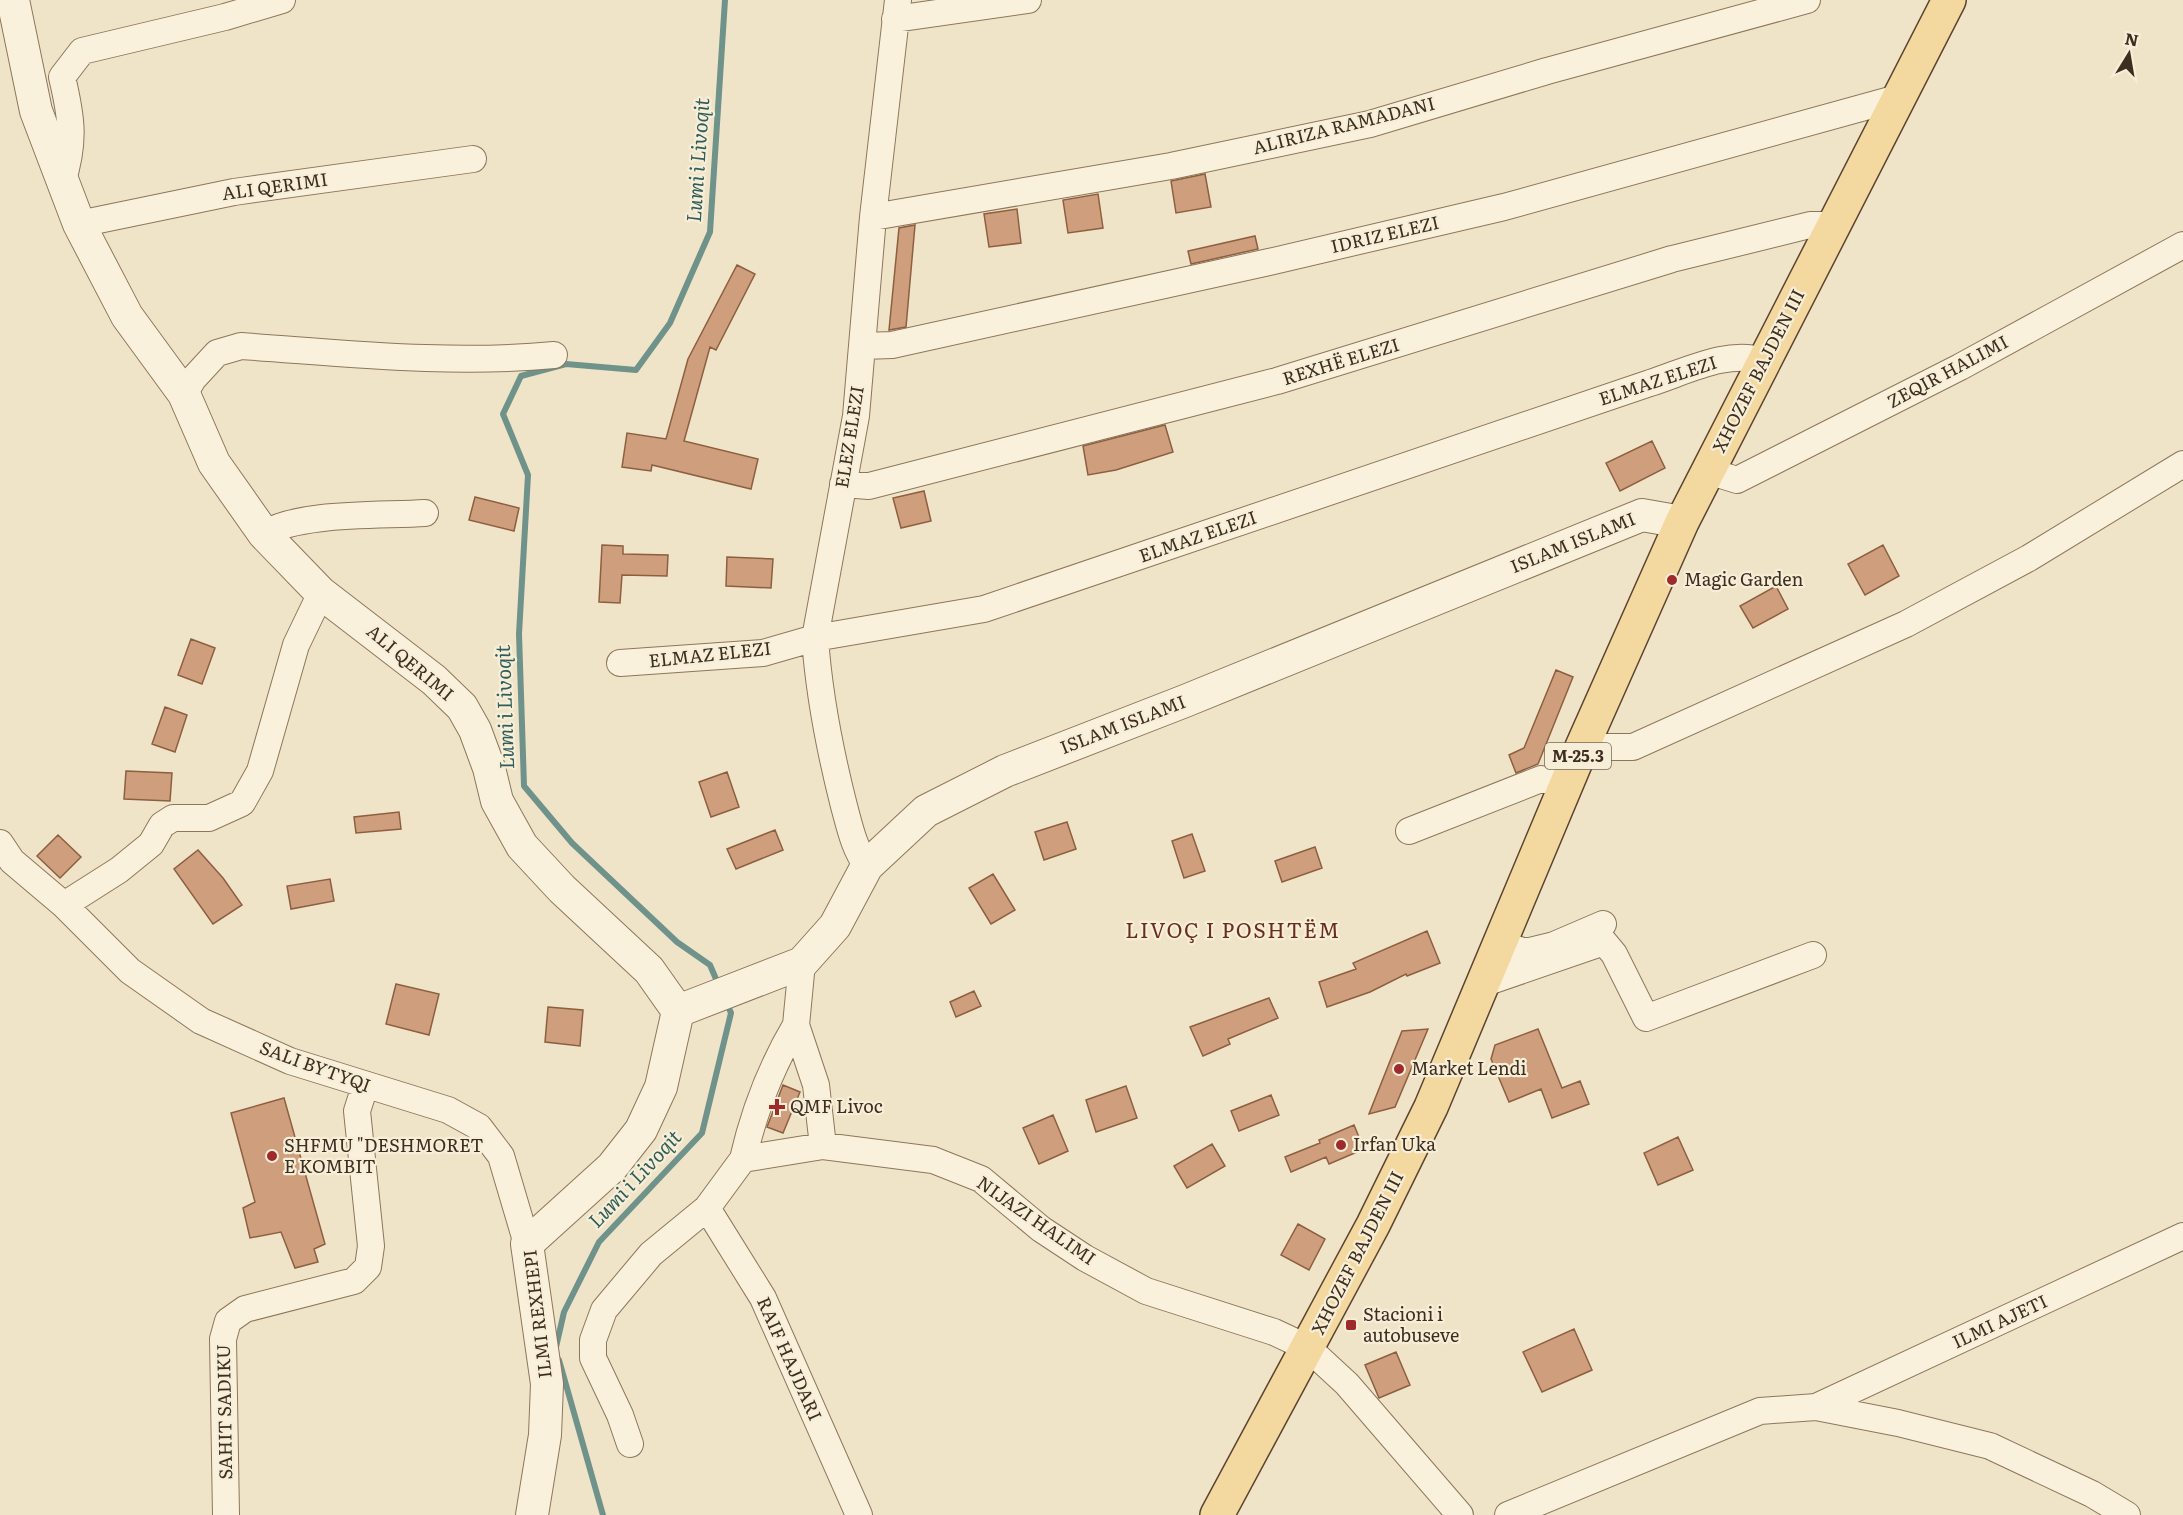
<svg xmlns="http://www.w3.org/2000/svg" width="2183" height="1515" viewBox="0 0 2183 1515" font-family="Literata,serif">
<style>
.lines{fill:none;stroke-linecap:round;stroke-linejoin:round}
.stream{stroke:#6f938a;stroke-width:6}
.building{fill:#cf9f7d;stroke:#8d5f41;stroke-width:1.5}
.minor-casing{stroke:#8d765c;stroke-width:28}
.tertiary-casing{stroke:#8d765c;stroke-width:34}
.primary-casing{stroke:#5b4430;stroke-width:36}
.minor{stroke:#faf1dc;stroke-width:26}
.tertiary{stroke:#faf1dc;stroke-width:32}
.primary{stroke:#f3d9a0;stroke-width:33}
.poi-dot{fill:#9e2a2b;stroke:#f7eed8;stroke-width:2}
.labels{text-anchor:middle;stroke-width:4.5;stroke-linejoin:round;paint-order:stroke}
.shield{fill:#f7eed8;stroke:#756857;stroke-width:1.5}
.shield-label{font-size:16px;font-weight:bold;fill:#3d2e20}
.street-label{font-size:18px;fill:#3d2e20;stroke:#f7eed8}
.poi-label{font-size:18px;fill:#3d2e20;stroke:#f7eed8;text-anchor:start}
.water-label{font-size:20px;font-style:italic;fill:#2f5d5a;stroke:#f7eed8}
.quarter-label{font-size:21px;letter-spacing:1.5px;fill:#6b2e1e;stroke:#f7eed8}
</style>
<rect width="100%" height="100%" fill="#f0e4c8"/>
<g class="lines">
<!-- stream -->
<path class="stream" d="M719,986L710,965L677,942L572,843L524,786L519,634L528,475L503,414L521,376L566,364L636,370L670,323L710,232L725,0
M556,1347L564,1312L599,1242L702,1133L731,1013L726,1001
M559,1360L603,1515"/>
</g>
<!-- building -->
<path class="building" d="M1205,174L1211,207L1176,213L1171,181Z
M1098,194L1103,228L1068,233L1063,200Z
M1017,209L1021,243L989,247L984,214Z
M915,225L906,327L889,330L899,228Z
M1255,236L1258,249L1191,264L1188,251Z
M737,265L755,274L716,350L710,347L684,441L758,459L751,489L652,465L651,471L622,467L627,433L666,439L688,359Z
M1165,425L1173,452L1116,470L1088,475L1083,446Z
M1652,441L1665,468L1620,491L1606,463Z
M924,491L931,521L901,528L893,498Z
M475,497L519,508L514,531L469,520Z
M602,545L623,546V554L668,555L667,576L622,575L620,603L599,602Z
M1883,545L1899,576L1865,595L1848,564Z
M727,557L773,559L771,588L726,586Z
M1776,586L1788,609L1753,628L1740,606Z
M191,639L215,648L202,684L178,675Z
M1556,670L1573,677L1538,764L1516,773L1509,755L1524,748Z
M165,707L187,715L175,752L152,744Z
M126,771L172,773L170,801L124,799Z
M727,772L739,807L711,817L699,782Z
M399,812L401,829L356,833L354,817Z
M1067,822L1076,849L1044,860L1035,832Z
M775,830L783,850L736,869L727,849Z
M1192,834L1205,871L1184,878L1172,841Z
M58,835L81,857L60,878L37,856Z
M1315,847L1322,868L1282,882L1275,861Z
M198,850L223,878L242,905L213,924L174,869Z
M993,874L1015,910L991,924L969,888Z
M330,879L334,901L291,909L287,886Z
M1427,931L1440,963L1407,976L1406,974L1370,992L1327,1007L1319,982L1356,969L1353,963Z
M396,984L439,994L429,1035L386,1024Z
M974,991L981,1006L956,1017L950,1002Z
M1269,998L1278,1018L1228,1039L1230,1044L1203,1056L1190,1027Z
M548,1007L583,1010L580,1046L545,1042Z
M1428,1029L1395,1107L1369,1114L1402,1031Z
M1538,1029L1562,1088L1580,1081L1589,1104L1552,1118L1541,1089L1509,1102L1491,1059L1495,1045Z
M783,1085L800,1092L783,1133L767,1127Z
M1126,1086L1137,1118L1096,1132L1086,1100Z
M1271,1095L1279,1115L1239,1131L1231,1111Z
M284,1098L325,1244L314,1249L318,1262L295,1268L281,1232L250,1238L243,1208L255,1202L231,1113Z
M1053,1115L1068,1151L1039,1164L1023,1128Z
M1354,1125L1364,1149L1329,1164L1326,1157L1291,1172L1285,1157L1320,1143L1319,1140Z
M1678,1137L1693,1170L1658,1185L1644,1153Z
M1212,1144L1225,1166L1187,1188L1174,1166Z
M1298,1224L1325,1239L1309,1270L1281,1255Z
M1574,1329L1592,1370L1542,1392L1523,1352Z
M1396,1352L1410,1385L1379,1398L1365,1365Z"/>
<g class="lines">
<!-- minor casing -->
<g class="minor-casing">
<path id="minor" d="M895,19L1028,0
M62,183C75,142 72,119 62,77L82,51L225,17L282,0
M873,217L1171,166L1370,124L1547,71L1807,0
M79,224L234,192L473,159
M863,346L892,345L1269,262L1504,207L1901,97
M184,394L193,379L217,353L241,346C344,353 450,365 554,355
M1708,471L1737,480L1960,367L2183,245
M843,484L869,486L1277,381L1672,259L1810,225H1835
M264,534C298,512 382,516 425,513
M620,663L763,653L815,638L984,609L1650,383C1685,372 1728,349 1763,361
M1582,747H1633L1906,624L2029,558L2183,464
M1409,831L1541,779L1567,783
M0,843L12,861L64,905L130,971L201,1021L290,1061L448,1110L479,1127L501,1156L527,1244
M867,866C854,848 850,828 844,806C830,751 819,695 815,638L856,416L873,217L898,0
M64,905L119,870L151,844L162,825L173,818H209L242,803L260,771L296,645L321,593
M1500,944L1526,952L1554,945L1603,924
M802,963L796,1025L816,1085L823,1146
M1485,983L1604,942L1614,954L1646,1018L1813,955
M743,1159C754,1111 771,1067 796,1025
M707,1208L763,1298L859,1515
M1816,1407L2183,1236
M630,1444L620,1415L593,1358V1340L604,1310L651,1254L707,1208L743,1159L823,1146L933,1160L981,1179L1041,1229L1085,1258L1146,1291L1274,1332L1308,1348L1347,1384L1460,1515
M226,1515L223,1339L228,1321L245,1309L354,1281L368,1267L371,1246L357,1111L365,1086
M1508,1515L1760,1411L1816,1407L1898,1423L1990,1446L2092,1494L2127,1515"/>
</g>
<!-- tertiary casing -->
<g class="tertiary-casing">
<path id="tertiary" d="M13,0L36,111L79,224L127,316L184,394L214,463L264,534L321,593L434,680L462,707L475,730L489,768L497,801L522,846L562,889L649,970L678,1011
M678,1011L802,963L835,926L867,866L926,811L1005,771L1185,701L1642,515L1682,522
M532,1515L545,1435L547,1384L527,1244L612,1167L641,1130L661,1087L678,1011"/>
</g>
<!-- primary casing -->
<g class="primary-casing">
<path id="primary" d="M1217,1515L1373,1225L1431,1107L1582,747L1682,522L1949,0"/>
</g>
<!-- minor -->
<use href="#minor" class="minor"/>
<!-- tertiary -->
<use href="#tertiary" class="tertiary"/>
<!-- primary -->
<use href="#primary" class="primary"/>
</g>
<!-- markers -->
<g class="poi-dot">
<circle cx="1672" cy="580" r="6"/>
<circle cx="1399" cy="1069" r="6"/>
<path d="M774 1098h6v6h6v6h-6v6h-6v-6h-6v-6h6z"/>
<circle cx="1341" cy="1145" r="6"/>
<circle cx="272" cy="1156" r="6"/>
<rect x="1345" y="1319" width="12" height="12" rx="3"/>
</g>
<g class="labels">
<!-- shield labels -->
<rect class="shield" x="1545" y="743" width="66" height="26" rx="4.5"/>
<g class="shield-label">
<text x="1578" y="762">M-25.3</text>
</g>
<!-- street labels -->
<g class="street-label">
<text transform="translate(1344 126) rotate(-14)" y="6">ALIRIZA RAMADANI</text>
<text transform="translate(275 187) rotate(-8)" y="6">ALI QERIMI</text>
<text transform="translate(1385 235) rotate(-13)" y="6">IDRIZ ELEZI</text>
<text transform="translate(1341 362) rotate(-17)" y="6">REXHË ELEZI</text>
<text transform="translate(1759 371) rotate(-63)" y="6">XHOZEF BAJDEN III</text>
<text transform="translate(1948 372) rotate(-28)" y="6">ZEQIR HALIMI</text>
<text transform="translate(1658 381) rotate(-18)" y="6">ELMAZ ELEZI</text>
<text transform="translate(850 437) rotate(-81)" y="6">ELEZ ELEZI</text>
<text transform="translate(1198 537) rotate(-19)" y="6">ELMAZ ELEZI</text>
<text transform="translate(1573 543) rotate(-22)" y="6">ISLAM ISLAMI</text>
<text transform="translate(710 655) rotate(-6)" y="6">ELMAZ ELEZI</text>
<text transform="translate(410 663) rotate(40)" y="6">ALI QERIMI</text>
<text transform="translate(1123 725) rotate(-21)" y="6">ISLAM ISLAMI</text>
<text transform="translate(315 1067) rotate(20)" y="6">SALI BYTYQI</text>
<text transform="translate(1036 1221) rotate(35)" y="6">NIJAZI HALIMI</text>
<text transform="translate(1358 1253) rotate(-63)" y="6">XHOZEF BAJDEN III</text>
<text transform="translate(538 1314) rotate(-97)" y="6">ILMI REXHEPI</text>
<text transform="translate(2000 1322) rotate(-25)" y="6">ILMI AJETI</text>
<text transform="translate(789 1359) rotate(66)" y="6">RAIF HAJDARI</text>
<text transform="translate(225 1412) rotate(-91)" y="6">SAHIT SADIKU</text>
</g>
<!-- poi labels -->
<g class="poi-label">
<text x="1684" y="586">Magic Garden</text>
<text x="1411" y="1075">Market Lendi</text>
<text x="790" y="1113">QMF Livoc</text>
<text x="1353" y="1151">Irfan Uka</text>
<text x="284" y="1152">SHFMU "DESHMORET<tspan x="284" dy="21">E KOMBIT</tspan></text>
<text x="1363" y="1321">Stacioni i<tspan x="1363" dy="21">autobuseve</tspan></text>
</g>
<!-- water labels -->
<g class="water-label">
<text transform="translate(698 160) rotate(-86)" y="7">Lumi i Livoqit</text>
<text transform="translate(505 707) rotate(-92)" y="7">Lumi i Livoqit</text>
<text transform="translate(635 1179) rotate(-47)" y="7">Lumi i Livoqit</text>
</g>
<!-- quarter labels -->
<g class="quarter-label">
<text x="1233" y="938">LIVOÇ I POSHTËM</text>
</g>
</g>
<!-- north arrow -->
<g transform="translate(2129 54) rotate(11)" stroke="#f7eed8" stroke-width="4.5" paint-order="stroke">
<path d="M0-4.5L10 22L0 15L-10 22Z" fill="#3d2e20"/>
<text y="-9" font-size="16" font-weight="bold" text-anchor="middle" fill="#3d2e20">N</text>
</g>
</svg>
